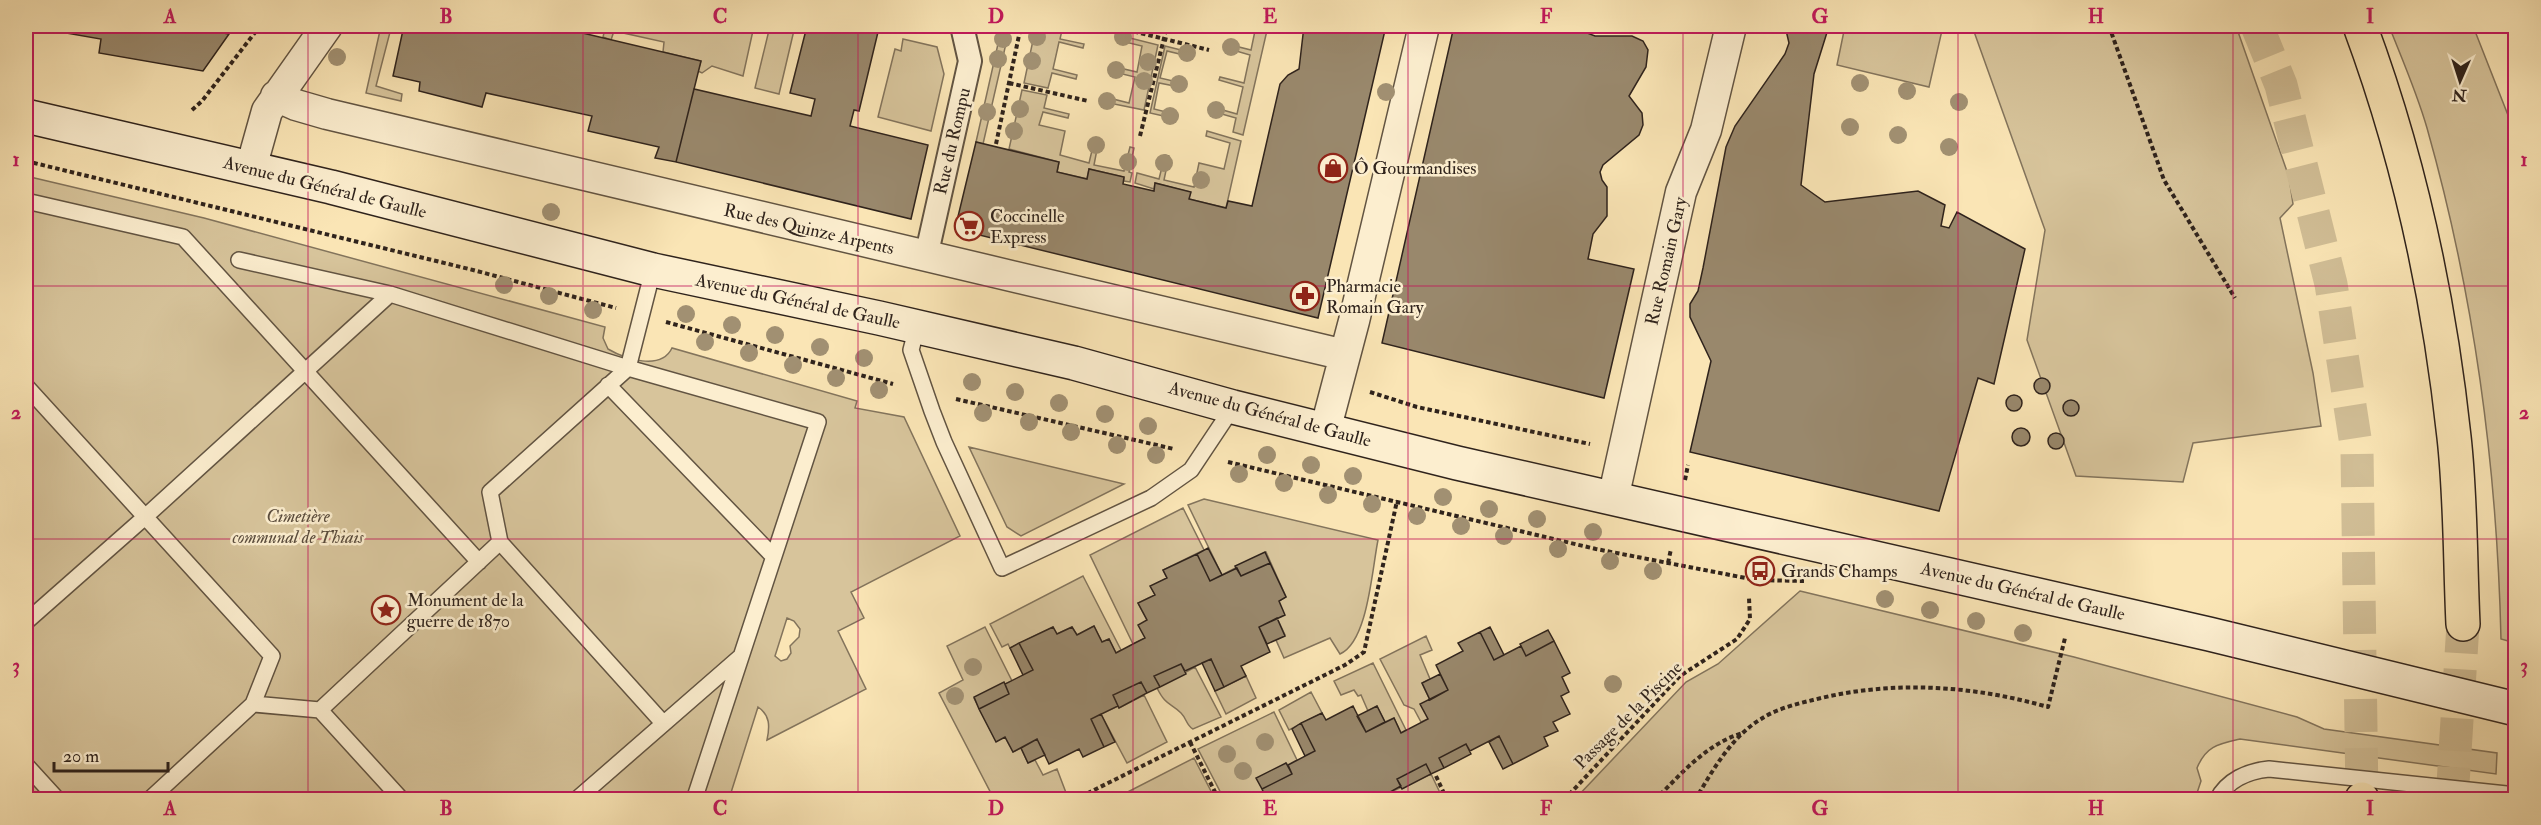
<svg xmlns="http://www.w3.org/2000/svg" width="2541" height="825" viewBox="0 0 2541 825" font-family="'IM FELL Double Pica',serif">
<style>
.green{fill:#d7c49b;stroke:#83745c;stroke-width:1.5;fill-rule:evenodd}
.building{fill:#99886c;stroke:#2f231c;stroke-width:1.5}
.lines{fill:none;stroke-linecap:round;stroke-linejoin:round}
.motorway-tunnel{stroke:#d1be96;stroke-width:33;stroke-dasharray:33 16;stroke-linecap:butt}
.service-casing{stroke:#625442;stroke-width:18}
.pedestrian-casing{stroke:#625442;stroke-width:26}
.minor-casing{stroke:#625442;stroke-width:33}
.secondary-casing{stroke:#2f231c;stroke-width:36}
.motorway-casing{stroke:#2f231c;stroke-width:36}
.path{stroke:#2f231c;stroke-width:4;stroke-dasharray:4.5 3;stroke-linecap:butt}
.service{stroke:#fceecf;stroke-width:15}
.pedestrian{stroke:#fceecf;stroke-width:22}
.minor{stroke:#fceecf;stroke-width:30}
.secondary{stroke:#fceecf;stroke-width:33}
.motorway{stroke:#fae5b5;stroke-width:33}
.tree{fill:#a19072}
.grid{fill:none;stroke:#c2185b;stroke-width:1.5;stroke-opacity:0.55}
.labels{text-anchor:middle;stroke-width:5;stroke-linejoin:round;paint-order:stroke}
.street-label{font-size:18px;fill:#2f231c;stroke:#fceecf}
.poi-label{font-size:18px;fill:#2f231c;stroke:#fceecf;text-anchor:start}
.park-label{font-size:18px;font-style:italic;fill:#594b3c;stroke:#fceecf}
.neatline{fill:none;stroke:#c2185b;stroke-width:2}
.grid-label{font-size:20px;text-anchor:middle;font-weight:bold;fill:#c2185b}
</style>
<rect width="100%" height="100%" fill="#fae5b5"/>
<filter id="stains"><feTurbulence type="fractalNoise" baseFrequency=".00333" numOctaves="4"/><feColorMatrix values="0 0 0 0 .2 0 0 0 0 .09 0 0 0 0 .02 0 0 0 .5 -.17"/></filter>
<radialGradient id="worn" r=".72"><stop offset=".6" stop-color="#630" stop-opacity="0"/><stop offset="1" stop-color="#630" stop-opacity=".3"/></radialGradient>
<!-- green -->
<path class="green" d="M381,26H398L395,33L390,32L376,86L402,94L401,101L366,93Z
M592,26H754L743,76L712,66L702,73L698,71L701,61L663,52L664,42L614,31L611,40L603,37L605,29Z
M770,26H795L779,94L755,88Z
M1002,26H1010L983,144L976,142Z
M1036,26H1063L1060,39L1084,44L1083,48L1059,42L1053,69L1077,75L1076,79L1052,73L1048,88L1024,83Z
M1256,26H1268L1243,135L1233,132L1236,118L1211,111L1212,107L1237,114L1243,87L1219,80L1220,77L1244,83L1250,55L1226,48L1227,44L1251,50Z
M1845,26H1943L1929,87L1837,65Z
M1972,26H2236L2289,177L2293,204L2280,218L2313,373L2321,426L2193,443L2183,482L2076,476L2027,340L2045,230Z
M2389,26H2473L2515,133V643L2501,639C2497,466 2474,294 2427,128C2417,93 2402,59 2389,26Z
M1118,35L1158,45L1144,110L1104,102L1105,97L1129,103L1135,77L1110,71L1111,66L1137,72L1142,46L1117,40Z
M903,39L937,47L944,74L931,131L878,117L895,49L901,51Z
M1165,46L1193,53L1192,57L1167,51L1160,78L1186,84L1184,88L1159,83L1154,109L1178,115L1177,119L1150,113Z
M1022,90L1047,95L1044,108L1069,114L1068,118L1043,112L1039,125L1065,131L1060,155L1089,163L1095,138L1099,139L1094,165L1124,171L1130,147L1134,148L1129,172L1132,173L1130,182L1124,181V177L1089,169L1087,179L1057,172L1059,162L1009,149Z
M1207,131L1241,141L1226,208L1189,199L1190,192L1155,183L1154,189L1135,183L1137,173L1159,179L1165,155L1169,156L1164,180L1194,187L1199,163L1224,169L1230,143L1206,136Z
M26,176L204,218L605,327L603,338L608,349C625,359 661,371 672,348L857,401L855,408L904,417L960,536L851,592L864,618L838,631L866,689L767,740C770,726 770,715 758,707L729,799L26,800ZM787,618L794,621L800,629L799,637L790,646L791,653L787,659L781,661L775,656Z
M969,447L1124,484L1021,536L1007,527Z
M1204,499L1378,540C1372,569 1368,642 1340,654L1330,638L1284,658L1276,640L1285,635L1277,618L1279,601L1286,597L1266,552L1222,575L1188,505Z
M1183,508L1204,550L1163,570L1167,578L1151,586L1155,595L1138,603L1147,620L1145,638L1133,644L1090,555Z
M1083,576L1121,650L1116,653L1109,639L1102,642L1094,626L1077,635L1072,627L1057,634L1053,627L1010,648L1008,644L1002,647L990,624Z
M1800,591L2074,657L2297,717L2324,729L2497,753L2496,774L2240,739C2218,744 2206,746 2197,768L2201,781L2195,799H1575L1686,682L1718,664Z
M985,627L1012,681L974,698L996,741L1005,737L1013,752L1021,748L1028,763L1035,760L1043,775L1057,769L1068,798L1065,800L994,799L939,693L963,680L947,646Z
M1426,636L1432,650L1420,655L1430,679L1422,683L1430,700L1428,719L1421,722L1414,709L1404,705L1380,659Z
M1373,663L1406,730L1401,733L1394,718L1385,722L1377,706L1368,711L1361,695L1358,696L1354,690L1341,695L1334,681Z
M1195,667L1221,717L1193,729C1186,725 1187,719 1181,713C1170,702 1166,706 1157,688Z
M1246,676L1256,698L1226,714L1215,691Z
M1311,692L1322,713L1289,730L1279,710Z
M1144,695L1167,742L1127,763L1101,714L1118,706L1119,708Z
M1274,712L1297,760L1288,765L1286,763L1267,799H1224L1198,749Z
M1194,758L1215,799H1114Z
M1431,774L1443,799H1386L1384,795Z
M2266,793L2313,794V799H2254Z"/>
<!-- building -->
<path class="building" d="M26,26H183L229,34L203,71L99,53L101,39Z
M398,26H553L701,61L676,162L655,158L659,147L588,131L592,116L486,93L482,107L419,91L420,82L393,76L403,30H397Z
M807,26H852L878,32L859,111L854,110L850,126L928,145L911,219L676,162L694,89L811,116L815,99L790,93Z
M1304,26H1386L1318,318L955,229L976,142L1059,162L1057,172L1087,179L1089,169L1124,177L1123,184L1154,191L1155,183L1191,192L1189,199L1226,208L1228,201L1252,206L1280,84L1288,75L1299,69Z
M1454,26H1582L1587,33L1595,36H1632L1643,41L1648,50L1646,67L1629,96L1642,113L1643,125L1639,135L1603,165L1600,172L1602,180L1607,187V216L1593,234L1588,259L1634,269L1604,398L1382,343Z
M1785,26H1829L1814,74L1801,185L1825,202L1918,191L1945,205L1941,226L1949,228L1957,212L2025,249L1994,384L1978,378L1939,511L1690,452L1711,361L1690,317V304L1698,291L1703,268L1726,147L1735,126L1785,54L1789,43Z
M2034 386a8 8 0 1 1 16 0a8 8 0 1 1-16 0Z
M2006 403a8 8 0 1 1 16 0a8 8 0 1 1-16 0Z
M2063 408a8 8 0 1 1 16 0a8 8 0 1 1-16 0Z
M2012 437a9 9 0 1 1 18 0a9 9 0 1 1-18 0Z
M2048 441a8 8 0 1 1 16 0a8 8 0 1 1-16 0Z
M1208,548L1222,575L1210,581L1197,554Z
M1265,552L1270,563L1241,576L1235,566Z
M1197,554L1210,581L1237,568L1241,576L1270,563L1286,597L1279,601L1285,615L1259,627L1270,652L1241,666L1246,676L1224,687L1211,659L1185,671L1181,664L1154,676L1160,687L1147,693L1141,682L1113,695L1118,706L1091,719L1104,747L1083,757L1079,749L1049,764L1037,739L1013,752L1005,737L996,742L979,709L1009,694L1005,684L1033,670L1019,643L1053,627L1057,634L1072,627L1077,635L1094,626L1102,642L1109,639L1116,653L1133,644L1145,638L1138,625L1147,620L1138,603L1155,595L1150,586L1167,578L1163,570Z
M1277,618L1285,636L1267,644L1259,627Z
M1490,627L1504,655L1494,660L1480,632Z
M1548,630L1554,641L1526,656L1520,644Z
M1480,632L1494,660L1521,646L1526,656L1554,641L1570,673L1562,677L1569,692L1561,696L1570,714L1553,722L1558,731L1544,737L1548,746L1513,764L1499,736L1470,751L1466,744L1439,758L1444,768L1431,774L1426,764L1397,779L1401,786L1376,800H1267L1262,789L1292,774L1288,765L1315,751L1301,723L1322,713L1326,720L1353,706L1366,732L1394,718L1401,733L1428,719L1420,704L1448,690L1436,665L1463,651L1458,643Z
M1019,643L1033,670L1023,675L1010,648Z
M1211,659L1224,687L1215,691L1202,663Z
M1181,664L1186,674L1160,687L1154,676Z
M1440,674L1448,690L1430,700L1422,683Z
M1004,682L1009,694L979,709L974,697Z
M1141,682L1147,693L1119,708L1113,695Z
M1377,706L1385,722L1366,732L1357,716Z
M1101,714L1115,742L1104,747L1091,719Z
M1301,723L1315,751L1305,756L1292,729Z
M1499,736L1513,764L1503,769L1489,742Z
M1037,739L1045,755L1028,763L1021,748Z
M1466,744L1471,754L1444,768L1439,758Z
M1286,763L1292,774L1262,789L1256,778Z
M1426,764L1431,774L1402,789L1397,779Z"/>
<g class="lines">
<!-- motorway-tunnel -->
<path class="motorway-tunnel" d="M2257,26L2281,85L2331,284L2357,451L2362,799
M2452,800L2463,624"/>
<!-- service casing -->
<g class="service-casing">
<path id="service" d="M26,201L183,237L479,562
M239,260L390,294L628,368L818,422L694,800
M653,270L628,368L490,492L500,542L663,723
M917,327L911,350L932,411L944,442L1002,568L1151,498L1191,470L1233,407
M608,385L773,556
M26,386L272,656L253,704L320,710L402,800
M26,622L145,517L390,294
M320,710L500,542
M26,765L58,800
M149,800L253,704
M576,800L739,658
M2217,800C2227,780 2248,771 2269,769L2516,795"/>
</g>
<!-- pedestrian casing -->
<g class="pedestrian-casing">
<path id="pedestrian" d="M926,257L970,61L962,26"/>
</g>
<!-- minor casing -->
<g class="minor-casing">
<path id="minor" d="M276,96L296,105L327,114L1345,355
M251,168L267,111L327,26
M1325,431L1354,321L1424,26
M1613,499L1681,192L1706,130L1731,26"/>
</g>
<!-- secondary casing -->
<g class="secondary-casing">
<path id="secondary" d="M26,116L331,187L653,270L879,318L1074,363L1233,407L1457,463L2209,634L2516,709"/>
</g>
<!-- motorway casing -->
<g class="motorway-casing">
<path id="motorway" d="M2360,26C2409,158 2439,297 2454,437C2461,499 2460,562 2463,624
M2362,800V799"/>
</g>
<!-- path -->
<path class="path" d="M1112,26L1209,50
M2109,26L2164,180L2235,298
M1009,83L1088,101
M192,110L202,101L260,26
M1140,136L1167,26
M996,144L1021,26
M26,161L473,270L616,308
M666,322L893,384
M1370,392L1417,407L1590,444
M956,399L1174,449
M1228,462L1596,549L1756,580L1804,581
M1685,480L1688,465
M1668,563L1671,549
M1190,742L1219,800
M1436,776L1447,800
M1074,800L1345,665L1364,652L1397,501
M1564,800L1680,676L1737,639L1750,619L1749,598
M1655,800C1681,774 1707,743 1743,733
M1695,800C1713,770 1731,737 1761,719C1776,709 1796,704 1813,700C1891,680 1971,685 2048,707L2065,638"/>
<!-- service -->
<use href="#service" class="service"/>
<!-- pedestrian -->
<use href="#pedestrian" class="pedestrian"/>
<!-- minor -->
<use href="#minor" class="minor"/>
<!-- secondary -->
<use href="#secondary" class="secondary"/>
<!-- motorway -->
<use href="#motorway" class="motorway"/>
</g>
<!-- trees -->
<g class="tree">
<circle cx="1037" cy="37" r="9"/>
<circle cx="1123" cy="37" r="9"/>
<circle cx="1003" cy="39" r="9"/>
<circle cx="1231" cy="47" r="9"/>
<circle cx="1187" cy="53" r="9"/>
<circle cx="337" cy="57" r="9"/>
<circle cx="998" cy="59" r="9"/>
<circle cx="1032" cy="61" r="9"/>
<circle cx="1148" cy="62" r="9"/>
<circle cx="1116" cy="70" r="9"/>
<circle cx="1144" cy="81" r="9"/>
<circle cx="1860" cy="83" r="9"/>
<circle cx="1179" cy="84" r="9"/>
<circle cx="1907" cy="91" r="9"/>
<circle cx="1386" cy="92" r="9"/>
<circle cx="1107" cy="101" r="9"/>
<circle cx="1959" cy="102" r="9"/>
<circle cx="1020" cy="109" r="9"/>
<circle cx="1216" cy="110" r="9"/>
<circle cx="987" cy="112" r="9"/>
<circle cx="1170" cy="116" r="9"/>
<circle cx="1850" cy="127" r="9"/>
<circle cx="1014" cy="131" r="9"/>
<circle cx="1898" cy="135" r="9"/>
<circle cx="1096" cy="145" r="9"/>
<circle cx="1949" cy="147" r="9"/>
<circle cx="1128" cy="162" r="9"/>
<circle cx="1164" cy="163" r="9"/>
<circle cx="1201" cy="180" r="9"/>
<circle cx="551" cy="212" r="9"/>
<circle cx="504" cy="285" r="9"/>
<circle cx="549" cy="296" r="9"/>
<circle cx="593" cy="310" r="9"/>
<circle cx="686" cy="314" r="9"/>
<circle cx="732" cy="325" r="9"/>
<circle cx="775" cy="335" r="9"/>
<circle cx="705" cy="342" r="9"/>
<circle cx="820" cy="347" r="9"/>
<circle cx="749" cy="353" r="9"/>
<circle cx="864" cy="358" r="9"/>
<circle cx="793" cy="365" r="9"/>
<circle cx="836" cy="378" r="9"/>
<circle cx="972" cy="382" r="9"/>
<circle cx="879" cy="390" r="9"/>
<circle cx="1015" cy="392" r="9"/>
<circle cx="1059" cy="403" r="9"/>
<circle cx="983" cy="413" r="9"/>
<circle cx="1105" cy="414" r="9"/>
<circle cx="1029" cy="422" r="9"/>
<circle cx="1148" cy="426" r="9"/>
<circle cx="1071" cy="432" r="9"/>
<circle cx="1117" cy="445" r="9"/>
<circle cx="1156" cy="455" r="9"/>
<circle cx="1267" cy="455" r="9"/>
<circle cx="1311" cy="465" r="9"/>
<circle cx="1239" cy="474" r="9"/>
<circle cx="1353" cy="476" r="9"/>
<circle cx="1284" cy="483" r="9"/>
<circle cx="1328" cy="495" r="9"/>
<circle cx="1443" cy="497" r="9"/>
<circle cx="1372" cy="504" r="9"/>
<circle cx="1489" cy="509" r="9"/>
<circle cx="1417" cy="516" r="9"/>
<circle cx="1537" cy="519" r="9"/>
<circle cx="1461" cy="526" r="9"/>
<circle cx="1593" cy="532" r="9"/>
<circle cx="1504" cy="536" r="9"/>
<circle cx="1558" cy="549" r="9"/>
<circle cx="1610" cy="561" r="9"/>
<circle cx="1653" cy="571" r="9"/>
<circle cx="1885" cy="599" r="9"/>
<circle cx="1930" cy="610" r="9"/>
<circle cx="1976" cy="621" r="9"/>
<circle cx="2023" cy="633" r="9"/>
<circle cx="973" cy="667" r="9"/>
<circle cx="1613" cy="684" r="9"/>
<circle cx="955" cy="696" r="9"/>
<circle cx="1265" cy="742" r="9"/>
<circle cx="1227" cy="754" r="9"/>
<circle cx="1243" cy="771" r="9"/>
</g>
<!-- grid -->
<path class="grid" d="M308,26V800M583,26V800M858,26V800M1133,26V800M1408,26V800M1683,26V800M1958,26V800M2233,26V800M26,286H2516M26,539H2516"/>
<!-- icons -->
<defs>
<g id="shop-ring" transform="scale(1.5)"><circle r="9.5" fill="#fceecf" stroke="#8f2418" stroke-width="1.5"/><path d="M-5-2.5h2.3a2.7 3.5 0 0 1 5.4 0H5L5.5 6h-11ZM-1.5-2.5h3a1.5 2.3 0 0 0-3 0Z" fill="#8f2418"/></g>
<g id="supermarket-ring" transform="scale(1.5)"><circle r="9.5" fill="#fceecf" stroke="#8f2418" stroke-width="1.5"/><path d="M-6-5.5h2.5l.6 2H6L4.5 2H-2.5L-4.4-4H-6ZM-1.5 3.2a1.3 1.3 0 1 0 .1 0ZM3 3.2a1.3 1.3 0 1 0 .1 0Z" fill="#8f2418"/></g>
<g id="pharmacy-ring" transform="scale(1.5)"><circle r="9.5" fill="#fceecf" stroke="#8f2418" stroke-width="1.5"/><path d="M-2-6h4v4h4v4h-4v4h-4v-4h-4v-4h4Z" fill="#8f2418"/></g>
<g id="bus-ring" transform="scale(1.5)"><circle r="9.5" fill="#fceecf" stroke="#8f2418" stroke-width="1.5"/><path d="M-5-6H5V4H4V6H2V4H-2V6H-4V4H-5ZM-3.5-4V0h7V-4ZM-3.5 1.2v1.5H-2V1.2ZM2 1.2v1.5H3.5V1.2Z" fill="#8f2418"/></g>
<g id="sight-ring" transform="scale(1.5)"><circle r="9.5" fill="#fceecf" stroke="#8f2418" stroke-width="1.5"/><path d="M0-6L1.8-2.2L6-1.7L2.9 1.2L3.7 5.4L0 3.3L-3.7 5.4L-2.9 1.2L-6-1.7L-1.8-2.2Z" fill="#8f2418"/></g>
</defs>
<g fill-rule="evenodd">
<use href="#shop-ring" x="1333" y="168"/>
<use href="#supermarket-ring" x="969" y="226"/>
<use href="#pharmacy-ring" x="1305" y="296"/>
<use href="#bus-ring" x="1760" y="571"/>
<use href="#sight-ring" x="386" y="610"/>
</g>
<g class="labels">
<!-- street labels -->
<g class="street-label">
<text transform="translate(952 141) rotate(-77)" y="6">Rue du Rompu</text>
<text transform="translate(325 187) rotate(14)" y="6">Avenue du Général de Gaulle</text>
<text transform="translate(809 229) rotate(13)" y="6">Rue des Quinze Arpents</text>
<text transform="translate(1666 261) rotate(-77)" y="6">Rue Romain Gary</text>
<text transform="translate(798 301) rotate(12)" y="6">Avenue du Général de Gaulle</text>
<text transform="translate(1270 414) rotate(15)" y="6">Avenue du Général de Gaulle</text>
<text transform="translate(2023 591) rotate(13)" y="6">Avenue du Général de Gaulle</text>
<text transform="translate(1628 715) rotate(-45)" y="6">Passage de la Piscine</text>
</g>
<!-- poi labels -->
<g class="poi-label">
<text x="1354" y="174">Ô Gourmandises</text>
<text x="990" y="222">Coccinelle<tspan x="990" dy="21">Express</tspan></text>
<text x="1326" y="292">Pharmacie<tspan x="1326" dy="21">Romain Gary</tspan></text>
<text x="1781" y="577">Grands Champs</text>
<text x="407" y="606">Monument de la<tspan x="407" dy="21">guerre de 1870</tspan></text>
</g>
<!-- park labels -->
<g class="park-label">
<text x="298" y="522">Cimetière<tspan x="298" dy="21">communal de Thiais</tspan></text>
</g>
</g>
<!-- margin -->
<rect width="2541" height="825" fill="none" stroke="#fae5b5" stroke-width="66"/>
<!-- north arrow -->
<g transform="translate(2460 81) rotate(183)" stroke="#fceecf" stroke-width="4.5" paint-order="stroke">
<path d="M0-4.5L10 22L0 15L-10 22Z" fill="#2f231c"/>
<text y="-9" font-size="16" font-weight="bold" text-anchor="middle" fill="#2f231c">N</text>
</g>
<!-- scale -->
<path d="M54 762v9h114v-9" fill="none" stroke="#2f231c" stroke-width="3"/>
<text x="63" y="762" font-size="18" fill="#2f231c" stroke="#fceecf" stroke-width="4.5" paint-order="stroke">20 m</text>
<rect x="33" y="33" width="2475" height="759" class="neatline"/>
<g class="grid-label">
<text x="170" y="23">A</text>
<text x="446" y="23">B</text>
<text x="720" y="23">C</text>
<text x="996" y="23">D</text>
<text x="1270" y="23">E</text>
<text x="1546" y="23">F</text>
<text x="1820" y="23">G</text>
<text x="2096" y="23">H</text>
<text x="2370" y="23">I</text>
<text x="16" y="166">1</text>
<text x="2524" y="166">1</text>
<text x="16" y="419">2</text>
<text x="2524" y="419">2</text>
<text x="16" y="672">3</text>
<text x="2524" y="672">3</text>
<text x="170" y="815">A</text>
<text x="446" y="815">B</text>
<text x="720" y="815">C</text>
<text x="996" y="815">D</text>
<text x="1270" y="815">E</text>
<text x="1546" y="815">F</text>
<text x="1820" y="815">G</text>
<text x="2096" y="815">H</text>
<text x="2370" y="815">I</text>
</g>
<rect width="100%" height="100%" filter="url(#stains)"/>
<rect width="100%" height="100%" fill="url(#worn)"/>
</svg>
